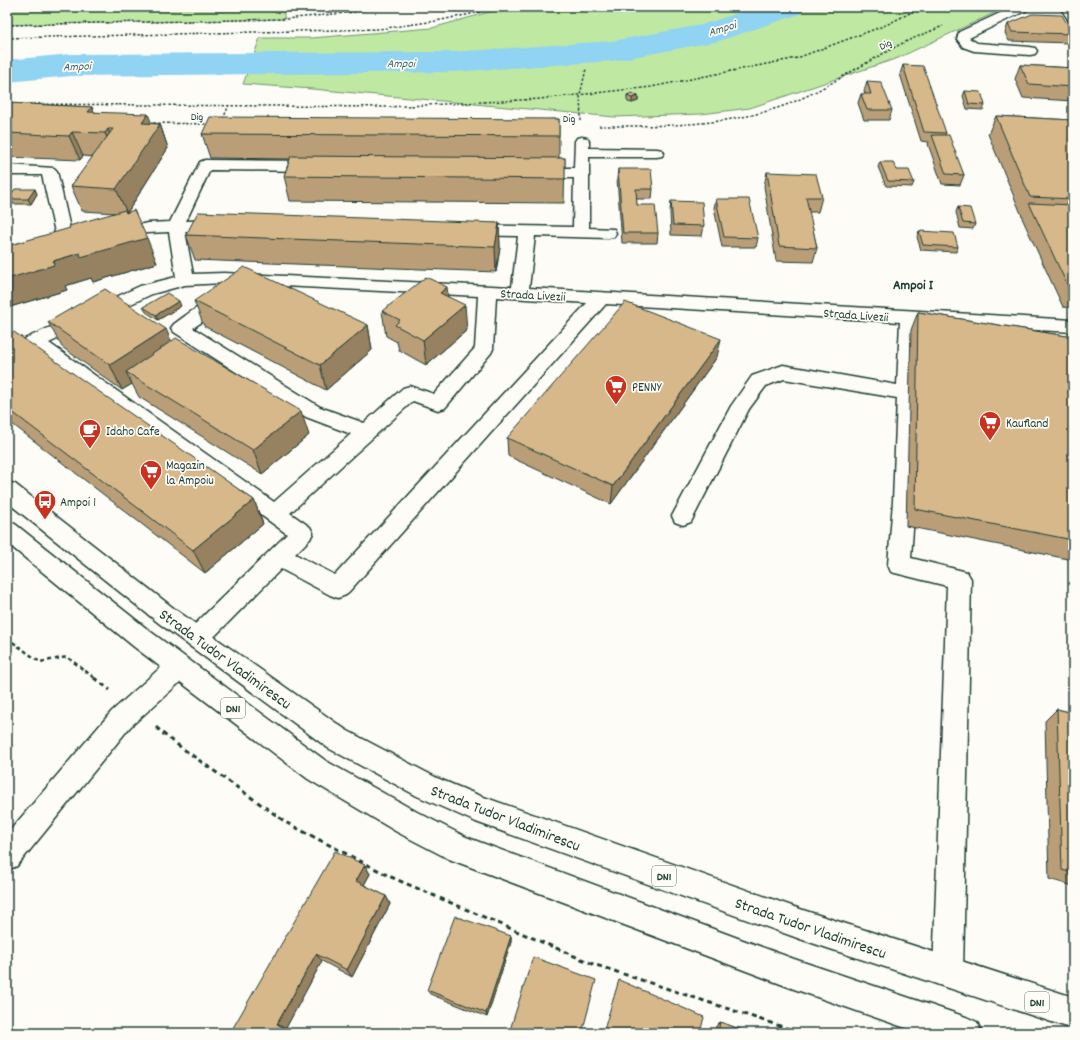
<svg xmlns="http://www.w3.org/2000/svg" width="1080" height="1040" viewBox="0 0 1080 1040" font-family="Dekko,sans-serif">
<style>
.green{fill:#bfe8a3;stroke:#6f926c}
.lines{fill:none;stroke-linecap:round;stroke-linejoin:round}
.river{fill:#90d3f2;fill-rule:evenodd}
.minor-casing{stroke:#1f3d34;stroke-width:3}
.major-casing{stroke:#1f3d34;stroke-width:3}
.path-far2{stroke:#1f3d34;stroke-width:1.5;stroke-dasharray:2.5 2;stroke-linecap:butt}
.path-far1{stroke:#1f3d34;stroke-width:2.5;stroke-dasharray:4 3;stroke-linecap:butt}
.path{stroke:#1f3d34;stroke-width:3;stroke-dasharray:5 4;stroke-linecap:butt}
.minor{fill:#fdfcf7;fill-rule:evenodd}
.major{fill:#fdfcf7;fill-rule:evenodd}
.wall{fill:#b99e78;stroke:#1f3d34}
.shaded-wall{fill:#968161;stroke:#1f3d34}
.building{fill:#d7b88b;stroke:#1f3d34}
.labels{text-anchor:middle;stroke-width:3.5;stroke-linejoin:round;paint-order:stroke}
.far-street-label{font-size:11px;fill:#1f3d34;stroke:#fdfcf7}
.far-water-label{font-size:12px;font-style:italic;fill:#3b6264;stroke:#fdfcf7}
.shield{fill:#fdfcf7;stroke:#62766e;stroke-width:1}
.shield-label{font-size:12px;font-weight:bold;fill:#1f3d34}
.street-label{font-size:13px;fill:#1f3d34;stroke:#fdfcf7}
.poi-label{font-size:13px;fill:#1f3d34;stroke:#fdfcf7;text-anchor:start}
.far-district-label{font-size:14px;font-weight:bold;fill:#1f3d34;stroke:#fdfcf7}
.near-street-label{font-size:16px;fill:#1f3d34;stroke:#fdfcf7}
</style>
<rect width="100%" height="100%" fill="#fdfcf7"/>
<filter id="ink" filterUnits="userSpaceOnUse"><feTurbulence type="fractalNoise" baseFrequency=".025" numOctaves="2"/><feDisplacementMap in="SourceGraphic" scale="8" xChannelSelector="R" yChannelSelector="G"/><feConvolveMatrix kernelMatrix="1 2 1 2 8 2 1 2 1" color-interpolation-filters="sRGB"/></filter>
<g filter="url(#ink)">
<!-- green -->
<path class="green" d="M7,7H282L285,19L7,25Z
M507,7H1007L898,58L750,108L701,114L615,117L312,89L243,84L260,38H311L432,28Z"/>
<g class="lines">
<!-- river -->
<path class="river" d="M757,7H805L800,14L719,41L612,61L451,72L71,76L7,82V60L71,54L451,52L612,41L701,25Z"/>
<!-- minor casing -->
<g class="minor-casing">
<path id="minor" d="M1013,7H1029L1027,10L969,38L977,43L1030,47L1035,48L1037,51L1035,54L1030,55L974,51L963,47L957,39L959,32Z
M1060,7H1072L1073,22L1069,21Z
M582,137L587,138L589,141V148L657,149L662,150L664,153L662,156L657,157H589V228L614,229L616,233L614,237L608,238L535,236L529,288L1073,320V332L918,323L915,501L911,558L967,572L971,579L963,973L959,984L948,988L937,984L933,973L947,586L891,572L888,565L893,501L897,398L784,379L766,386L749,409L691,522L683,525L675,522L672,516L731,406L752,376L783,365L897,385L900,322L606,304L346,595L338,598L330,595L281,569L206,645L197,649L188,645L185,638L188,631L287,534L34,350L7,361V347L140,286L176,277L169,232L147,233L115,241L109,240L107,236L109,232L147,223L170,222L200,162L205,160L317,161L322,163L325,166L322,169L317,171L210,170L186,221L221,220L227,222L229,225L227,228L221,230L185,231L193,274L224,273L512,287L518,236L469,235L463,233L461,230L463,227L469,225L573,227L574,178H534L529,176L526,173L529,170L534,168H574L575,141L577,138ZM224,283L478,296L475,348L434,394L410,386L403,388L364,423L320,407L193,328L218,311L221,307L218,303C203,299 186,316 174,324L171,328L174,332L306,417L351,434L274,502L49,343L152,294L185,285ZM496,297L587,303L335,575L295,554L310,539L313,533L310,527L290,513L413,401L438,410L445,408L491,353L493,349Z
M7,165L54,168L57,171L75,250L73,254L67,255L61,254L59,250L42,175H7Z
M178,657L187,660L190,668L187,676L130,727L17,866L7,870V834L112,711L169,660Z"/>
</g>
<!-- major casing -->
<g class="major-casing">
<path id="major" d="M7,482L15,484L176,610L346,730L437,778L478,795L803,910L1073,997V1029L803,940L476,822L417,796L328,748L160,624L7,502Z
M7,521L15,524L151,632L326,761L417,812L466,837L794,959L966,1017L977,1022L982,1033H920L794,989L449,859L397,832L308,779L133,646L7,543Z"/>
</g>
<!-- path-far2 -->
<path class="path-far2" d="M7,25L285,19L354,12L383,7
M7,38L379,29L436,21L505,7
M29,104L388,107L540,99L651,87L797,58L886,25L922,7
M223,119L229,105
M581,121L580,95L586,69
M149,123L208,124
M599,126C663,126 730,127 791,103C825,89 856,68 888,51C905,41 924,34 943,26"/>
<!-- path-far1 -->
<path class="path-far1" d="M7,638L40,662L67,657L96,679"/>
<!-- path -->
<path class="path" d="M94,678L110,690
M156,727L168,738L287,823L391,877L593,964L801,1033"/>
<!-- minor -->
<use href="#minor" class="minor"/>
<!-- major -->
<use href="#major" class="major"/>
</g>
<!-- wall -->
<path class="wall" d="M1008,24L1073,33V35L1069,43L1009,41L1005,33Z
M903,65L946,133L945,135L964,175L960,185L942,184L928,144L929,142L921,141L900,74Z
M1020,65L1073,68V101L1023,98L1015,79Z
M867,81L892,110L889,120H864L858,103L861,94H865L864,91Z
M965,91L985,105L983,110L967,109L963,96Z
M627,95L638,96V101L632,103L628,102L627,100Z
M7,103L92,107L94,112L152,123L160,124L168,148L127,213L157,263L93,282L91,278L65,286L67,290L10,307L8,303L70,228L116,213L82,211L71,186L93,157L83,156L80,160L7,157Z
M996,116L1073,120V308L1063,307L1022,218L1023,216H1022L988,134Z
M559,119V158H565L564,203L290,201L284,176L290,159L210,158L202,134Z
M880,162L896,170L914,182L912,187L886,186L878,167Z
M618,169L653,189L652,199H636L637,205L658,233L657,243H622L617,179Z
M767,172L822,197L818,212H809L817,248L813,262L776,261L764,186Z
M35,189L37,194L31,204H11L8,199Z
M716,199L758,238L756,247H722L714,208Z
M671,201L704,226L702,236L671,235L670,211Z
M958,207L975,224L973,229L960,228L956,212Z
M499,223L500,248L496,272L195,260L186,235Z
M919,231L958,247L956,252L921,250L917,237Z
M448,297L467,330L426,365L399,350L397,342L386,336L382,311Z
M194,301L368,325L372,350L326,390L204,326Z
M181,306L158,320L146,312L143,307Z
M918,312L1073,337V560L906,526L911,330Z
M48,322L171,341L309,435L262,474L139,397L132,384L122,390L62,347Z
M7,336L254,500L263,524L205,573L7,420Z
M717,357L611,504L508,456L507,438Z
M1057,709L1073,713V886L1049,879L1045,721Z
M365,865L370,874L364,885L386,896L390,904L352,977L322,961L285,1029L230,1033Z
M511,936V942L487,1017L430,994L427,990Z
M720,1022L751,1033H715L716,1026Z"/>
<!-- shaded-wall -->
<path class="shaded-wall" d="M638,96V101L632,103V98Z
M92,107L102,131L88,112Z
M148,114L155,132L160,124L168,148L127,213L116,189L142,123Z
M108,129L117,153L115,157L105,133Z
M72,132L83,156L80,160L69,136Z
M35,189L37,194L31,204L28,199Z
M499,223L500,248L496,272L495,247Z
M147,238L157,263L93,282L91,278L65,286L67,290L10,307L8,303H7V279L53,261L80,253Z
M447,287L450,312L440,293Z
M179,301L181,306L158,320L156,315Z
M465,305L467,330L426,365L423,340Z
M368,325L372,350L326,390L320,365Z
M166,329L177,354L126,372L132,384L122,390L110,365Z
M721,339L717,357L611,504L613,486Z
M301,411L309,435L262,474L253,450Z
M254,500L263,524L205,573L193,550Z
M365,865L370,874L361,890L356,881Z
M386,896L390,904L352,977L347,970Z
M511,936V942L487,1017L486,1013Z
M316,954L322,961L285,1030L277,1024Z"/>
<!-- building -->
<path class="building" d="M1032,14L1062,15L1073,34L1012,32L1008,24Z
M903,65L923,66L946,133L924,132Z
M1020,65L1073,68V87L1029,84Z
M867,81L881,82L892,110H867L861,94H871Z
M965,91L981,92L985,105L969,104Z
M632,93L638,96L632,98L629,97L627,95Z
M7,103L92,107L88,112L148,114L142,123L160,124L116,189L71,186L113,129H108L105,133L72,132L69,136L7,133Z
M996,116L1073,120V199L1030,197Z
M210,117L559,119V136L202,134Z
M932,135H949L964,175L946,174Z
M291,156L565,158V179L284,176Z
M880,162H893L896,170H909L914,182L888,181Z
M618,169H651L653,189H636L637,205H655L658,233H623Z
M767,172L816,174L822,197H806L817,248L779,246Z
M15,189H35L28,199H8Z
M716,199H749L758,238L724,237Z
M671,201L702,202L704,226L673,225Z
M1029,203L1073,205V293H1071Z
M958,207L970,208L975,224L963,223Z
M125,210L126,213L134,210L147,238L81,257L80,253L53,261L54,265L7,279V246L70,228L69,226Z
M198,212L499,223L495,247L186,235Z
M919,231L954,233L958,247L923,245Z
M244,267L368,325L320,365L194,301Z
M426,277L447,287L440,293L465,305L423,340L395,325L400,320L382,311Z
M105,289L166,329L110,365L48,322Z
M167,293L179,301L156,315L143,307Z
M625,302L721,339L613,486L507,438Z
M918,312L1073,337V540L915,509Z
M14,332L254,500L193,550L7,408V336Z
M176,338L301,411L253,450L126,372Z
M1057,709L1073,713V873L1062,870Z
M335,851L365,865L356,881L386,896L347,970L316,954L277,1024L293,1033H230Z
M455,916L511,936L486,1013L427,990Z
M533,957L596,980L582,1033H509Z
M619,980L704,1017L700,1033H603Z
M720,1022L751,1033H718Z"/>
</g>
<!-- icons -->
<defs>
<g id="supermarket-pin" transform="scale(1.15)"><path d="M0 17L-7.5 6A9.5 9.5 0 1 1 7.5 6Z" fill="#c8321e" stroke="#fdfcf7"/><path d="M-6-5.5h2.5l.6 2H6L4.5 2H-2.5L-4.4-4H-6ZM-1.5 3.2a1.3 1.3 0 1 0 .1 0ZM3 3.2a1.3 1.3 0 1 0 .1 0Z" fill="#fff"/></g>
<g id="cafe-pin" transform="scale(1.15)"><path d="M0 17L-7.5 6A9.5 9.5 0 1 1 7.5 6Z" fill="#c8321e" stroke="#fdfcf7"/><path d="M-5.5-4.5H6V0H3Q3 3.5 0 3.5H-2.5Q-5.5 3.5-5.5 0ZM3-3.2v2h1.7v-2ZM-6 4.5H4V6H-6Z" fill="#fff"/></g>
<g id="bus-pin" transform="scale(1.15)"><path d="M0 17L-7.5 6A9.5 9.5 0 1 1 7.5 6Z" fill="#c8321e" stroke="#fdfcf7"/><path d="M-5-6H5V4H4V6H2V4H-2V6H-4V4H-5ZM-3.5-4V0h7V-4ZM-3.5 1.2v1.5H-2V1.2ZM2 1.2v1.5H3.5V1.2Z" fill="#fff"/></g>
</defs>
<g fill-rule="evenodd">
<use href="#supermarket-pin" x="616" y="386"/>
<use href="#supermarket-pin" x="990" y="422"/>
<use href="#cafe-pin" x="90" y="430"/>
<use href="#supermarket-pin" x="151" y="471"/>
<use href="#bus-pin" x="45" y="501"/>
</g>
<g class="labels">
<!-- far-street labels -->
<g class="far-street-label">
<text transform="translate(885 44) rotate(-26)" y="4">Dig</text>
<text transform="translate(197 116) rotate(1)" y="4">Dig</text>
<text x="569" y="122">Dig</text>
</g>
<!-- far-water labels -->
<g class="far-water-label">
<text transform="translate(722 28) rotate(-17)" y="4">Ampoi</text>
<text x="401" y="67">Ampoi</text>
<text transform="translate(77 66) rotate(-2)" y="4">Ampoi</text>
</g>
<!-- shield labels -->
<g class="shield">
<rect x="221" y="698" width="24" height="20" rx="3"/>
<rect x="652" y="866" width="24" height="20" rx="3"/>
<rect x="1025" y="992" width="24" height="20" rx="3"/>
</g>
<g class="shield-label">
<text x="233" y="712">DN1</text>
<text x="664" y="880">DN1</text>
<text x="1037" y="1006">DN1</text>
</g>
<!-- street labels -->
<g class="street-label">
<text transform="translate(533 294) rotate(3)" y="5">Strada Livezii</text>
<text transform="translate(856 314) rotate(4)" y="5">Strada Livezii</text>
</g>
<!-- poi labels -->
<g class="poi-label">
<text x="632" y="391">PENNY</text>
<text x="1006" y="427">Kaufland</text>
<text x="106" y="435">Idaho Cafe</text>
<text x="166" y="469">Magazin<tspan x="166" dy="15">la Ampoiu</tspan></text>
<text x="60" y="506">Ampoi 1</text>
</g>
<!-- far-district labels -->
<g class="far-district-label">
<text x="913" y="289">Ampoi I</text>
</g>
<!-- near-street labels -->
<g class="near-street-label">
<text transform="translate(226 658) rotate(36)" y="6">Strada Tudor Vladimirescu</text>
<text transform="translate(506 817) rotate(21)" y="6">Strada Tudor Vladimirescu</text>
<text transform="translate(811 927) rotate(19)" y="6">Strada Tudor Vladimirescu</text>
</g>
</g>
<!-- margin -->
<rect width="1080" height="1040" fill="none" stroke="#fdfcf7" stroke-width="24"/>
<rect x="12" y="12" width="1056" height="1016" fill="none" stroke="#1f3d34" stroke-width="1.5" filter="url(#ink)"/>
</svg>
